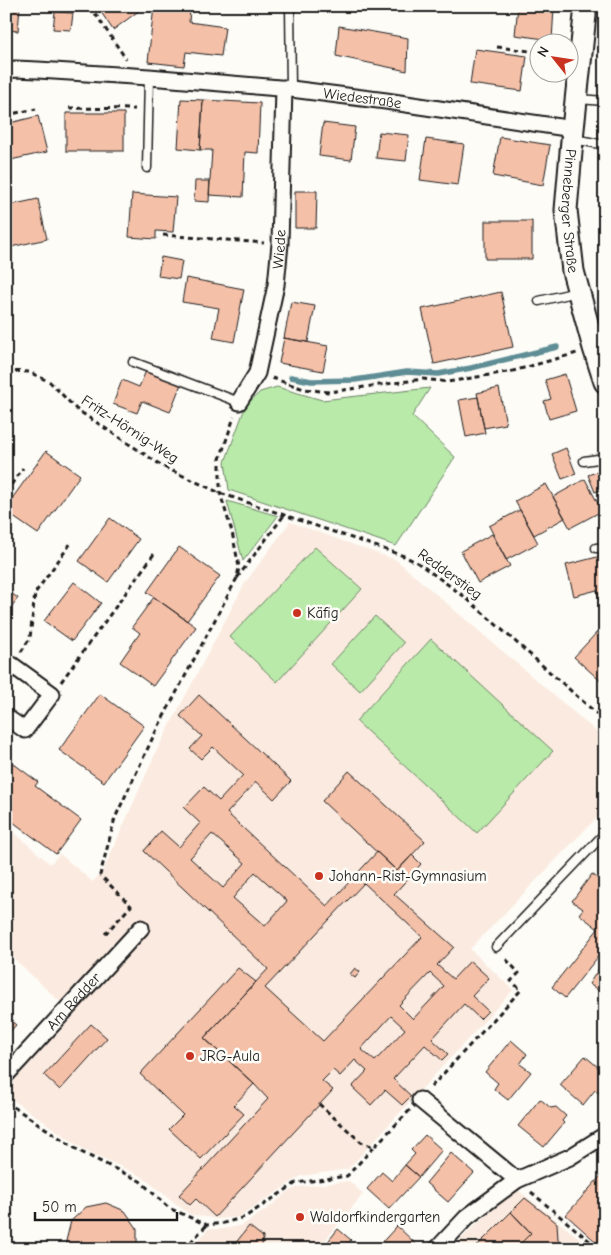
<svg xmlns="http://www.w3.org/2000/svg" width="611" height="1255" viewBox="0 0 611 1255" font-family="'Comic Neue',sans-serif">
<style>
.built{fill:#fbeadf}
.green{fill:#b9eaaa;stroke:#6a8363}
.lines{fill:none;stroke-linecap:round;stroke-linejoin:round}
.stream{stroke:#5e8d95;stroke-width:5.5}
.building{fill:#f5c0a8;stroke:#1c1c1c;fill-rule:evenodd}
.service-casing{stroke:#1c1c1c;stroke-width:11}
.minor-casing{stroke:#1c1c1c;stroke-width:19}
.secondary-casing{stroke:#1c1c1c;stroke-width:25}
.path{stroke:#1c1c1c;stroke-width:3;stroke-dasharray:5 4;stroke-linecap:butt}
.service{stroke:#fdfcf7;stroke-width:8}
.minor{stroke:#fdfcf7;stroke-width:15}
.secondary{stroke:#fdfcf7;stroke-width:21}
.poi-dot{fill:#c8321e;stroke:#fdfcf7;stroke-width:2}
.labels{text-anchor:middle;stroke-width:5;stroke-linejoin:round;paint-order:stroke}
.street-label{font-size:15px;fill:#1c1c1c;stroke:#fdfcf7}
.poi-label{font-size:15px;fill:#1c1c1c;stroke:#fdfcf7;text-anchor:start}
</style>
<rect width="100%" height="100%" fill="#fdfcf7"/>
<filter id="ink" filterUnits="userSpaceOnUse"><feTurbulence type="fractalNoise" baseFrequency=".02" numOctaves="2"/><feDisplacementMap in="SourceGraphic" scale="10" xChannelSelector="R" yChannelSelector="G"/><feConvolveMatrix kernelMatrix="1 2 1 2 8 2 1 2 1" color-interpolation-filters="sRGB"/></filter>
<g filter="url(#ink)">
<!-- built -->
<path class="built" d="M290,522L396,560L605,739V809L470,949L513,990L348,1169L301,1176L239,1217L217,1219L189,1214L141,1176L83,1149L6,1095V1089L74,1015L6,951V825L50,864L60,854L93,882L104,869L157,750L245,583Z
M349,1181L363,1194L318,1249H191L208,1229H224L243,1225L267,1209L289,1191L299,1187Z
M514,1187L593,1249H451Z"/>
<!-- green -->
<path class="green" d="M277,387L322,400L430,388L412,416L455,457L396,546L229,490L225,462L246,405L260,392Z
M227,501L278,516L243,561Z
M315,547L362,589L277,682L230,637Z
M375,616L404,643L360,691L331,664Z
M431,639L553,751L477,833L356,721Z"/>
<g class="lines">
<!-- stream -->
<path class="stream" d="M291,377L311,381L355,380L407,372L438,374L471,368L557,347"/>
</g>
<!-- building -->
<path class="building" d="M6,6H20L18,31L6,30Z
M97,6H144V7L113,30Z
M154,6L190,10L189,22L225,27L221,56L186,52L184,66L148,62Z
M518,6H540L554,8L552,40L515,35Z
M55,12L73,13L71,30L53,29Z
M339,26L408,38L407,71L336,56Z
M475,49L527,56L522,91L470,84Z
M181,99L203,100L200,150L178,148Z
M203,100L260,103L258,153L245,152L243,197L209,195L212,150H200Z
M602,112L605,113V139H598Z
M66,113H124V151H66Z
M38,116L47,152L6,161V124Z
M323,123L355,127L351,160L319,156Z
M379,132L409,135L406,161L376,158Z
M500,137L550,145L543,185L493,176Z
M426,139L464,144L458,185L420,180Z
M195,181H210L209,202L194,201Z
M295,191H317L316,228H295Z
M132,194L176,197L173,232L156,231V239L129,237Z
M38,199L47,239L6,248V206Z
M485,221H532V259H485Z
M161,257L182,261L179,279L158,276Z
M186,278L244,289L234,342L213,338L219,308L182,302Z
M501,292L513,347L434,364L422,309Z
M291,302L315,306L308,342L284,338Z
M605,313V334H604L599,314Z
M284,338L328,346L323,371L279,363Z
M146,371L181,384L170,412L142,401L137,413L113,404L122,380L139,387Z
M565,374L576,411L549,419L544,401L551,399L545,380Z
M499,388L506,424L484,428L477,393Z
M478,397L485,433L466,437L459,400Z
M566,448L576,474L562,479L552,454Z
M46,451L80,475L38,534L6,512V507Z
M605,469V488L595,492L588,475Z
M585,479L602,511L570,528L553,497Z
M546,484L565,518L534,535L515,501Z
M520,510L538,543L506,560L489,526Z
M110,518L139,539L108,582L79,561Z
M492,534L510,566L478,583L461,551Z
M179,547L220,576L187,621L147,592Z
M605,555V601L600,602L597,590L574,596L566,565Z
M74,582L101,603L72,641L44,621Z
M6,590L18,598L6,614Z
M154,597L196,627L153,686L120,662L140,633L132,627Z
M600,629L605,633V685L574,657Z
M100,694L144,726L104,782L59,750Z
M199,695L291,781L274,799L256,782L227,813L327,906L377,852L397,871L412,855L421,864L394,894L454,947L437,965L453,979L470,961L489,978L472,996L488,1011L480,1019L464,1004L432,1039L448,1054L442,1060L425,1045L393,1079L411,1096L402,1105L385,1090L371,1105L352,1087L367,1071L355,1060L340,1076L333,1070L322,1081L333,1090L215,1217L196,1199L190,1205L179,1195L268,1099L254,1084L204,1038L268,969L144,851L161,831L179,847L200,823L184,808L204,787L219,801L243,775L213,747L201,759L190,749L202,736L180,716ZM212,834L245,863L223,888L190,858ZM255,872L287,901L265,926L233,898ZM364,883L422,937L323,1041L265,988ZM430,973L444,986L413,1019L399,1005ZM391,1016L405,1029L375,1061L361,1049Z
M10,761L38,782L35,786L81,820L56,854L9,819L12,815L6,810V766Z
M349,771L425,841L397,871L322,801Z
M592,874L605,884V948L565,998L552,987L598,929L579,914L583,909L572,901Z
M601,965L605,967L604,994L589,984Z
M238,968L256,982L204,1038L254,1084L234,1105L244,1114L201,1159L169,1129L183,1115L140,1074Z
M355,968L360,972L355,978L350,974Z
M6,1016L16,1025L6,1036Z
M91,1024L107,1038L60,1090L44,1075Z
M511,1040L527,1054L520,1064L531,1072L508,1100L494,1089L498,1083L485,1072Z
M585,1056L605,1073V1089L600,1094L595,1090L583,1105L560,1085Z
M540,1099L551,1108L556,1107L566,1116L562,1121L564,1123L544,1147L518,1126Z
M425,1135L442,1150L419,1177L405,1165L415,1154L411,1150Z
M451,1153L474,1173L448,1202L426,1183Z
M405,1165L419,1177L389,1209L367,1189L382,1172L392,1181Z
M605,1171V1249H604L566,1215Z
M525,1198L557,1223L558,1240L571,1249H537L532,1245L528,1249H515L531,1233L511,1212Z
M106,1203L125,1211L137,1228V1249H69L66,1241L71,1221L86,1207Z
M511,1212L531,1233L515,1249H474Z
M249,1226L263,1237L262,1246L265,1249H231Z
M397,1226L416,1244L412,1249H376Z
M338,1229L351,1240L343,1249H322Z
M205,1242L213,1249H200Z"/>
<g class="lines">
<!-- service casing -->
<g class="service-casing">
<path id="service" d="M290,6L291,89
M578,99L605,101
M574,139L605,145
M147,168L149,77
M539,301L577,292
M133,362L239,402
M584,461L605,458
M596,548L605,547
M496,947L605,833"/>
</g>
<!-- minor casing -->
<g class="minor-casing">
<g id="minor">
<path id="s1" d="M6,71L15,69L38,70L149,77L291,89L386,101L573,129"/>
<path id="s2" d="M239,402L257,373L276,285L280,244L284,88"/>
<path d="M6,673L12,665L52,694L25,730L6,717"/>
<path id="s3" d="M6,1075L141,928"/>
<path d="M420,1100L517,1180"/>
<path d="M437,1249L467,1217L517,1180L570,1157L605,1135"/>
</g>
</g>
<!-- secondary casing -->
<g class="secondary-casing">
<g id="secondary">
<path id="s4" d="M586,6L573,129L566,210L573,271L594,348L605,382"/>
</g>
</g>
<!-- path -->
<path class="path" d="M90,6L126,59
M497,47L538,52
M69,108L135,109
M6,115L36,109
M163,235L264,243
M6,371L29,372L50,382L76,409L164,467L220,493L404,556L418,563L465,597L605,721
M272,378L304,389L329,392L423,379L448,382L513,371L577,353
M6,492L23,468
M237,578L285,514
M21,652L30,638L35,593L71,543
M61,682L154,554
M105,934L131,906L100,875L115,818L154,735L237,578L239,567L232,532L220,493V459L234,417
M431,1087L521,990L511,981L519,973L504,957
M6,1102L81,1152L140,1181L169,1208L207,1225L224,1223L245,1217L296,1183L347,1176L374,1147
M319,1104L361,1142L374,1147L410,1110
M531,1192L599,1249
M184,1249L207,1225"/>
<!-- service -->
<use href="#service" class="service"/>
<!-- minor -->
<use href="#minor" class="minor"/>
<!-- secondary -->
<use href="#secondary" class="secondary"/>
</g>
</g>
<!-- markers -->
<g class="poi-dot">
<circle cx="297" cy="613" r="5"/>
<circle cx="319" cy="876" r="5"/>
<circle cx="190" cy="1056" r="5"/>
<circle cx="300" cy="1217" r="5"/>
</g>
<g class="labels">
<!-- street labels -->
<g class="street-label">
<text dy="5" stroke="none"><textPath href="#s1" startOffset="358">Wiedestraße</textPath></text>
<text dy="5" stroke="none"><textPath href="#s4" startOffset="206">Pinneberger Straße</textPath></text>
<text dy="5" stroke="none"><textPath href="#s2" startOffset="160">Wiede</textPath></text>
<text transform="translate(130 429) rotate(33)" y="5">Fritz-Hörnig-Weg</text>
<text transform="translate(450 574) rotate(36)" y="5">Redderstieg</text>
<text dy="5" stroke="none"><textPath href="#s3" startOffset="100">Am Redder</textPath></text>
</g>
<!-- poi labels -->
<g class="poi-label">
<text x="307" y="618">Käfig</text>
<text x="329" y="881">Johann-Rist-Gymnasium</text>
<text x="200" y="1061">JRG-Aula</text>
<text x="310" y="1222">Waldorfkindergarten</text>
</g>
</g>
<!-- margin -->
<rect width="611" height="1255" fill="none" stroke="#fdfcf7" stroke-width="25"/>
<rect x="12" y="12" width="586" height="1230" fill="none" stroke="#1c1c1c" stroke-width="2" filter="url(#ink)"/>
<!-- north arrow -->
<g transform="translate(554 58) rotate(300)"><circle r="24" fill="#fdfcf7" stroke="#a3a29f"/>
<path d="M0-4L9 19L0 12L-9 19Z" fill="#c8321e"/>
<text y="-8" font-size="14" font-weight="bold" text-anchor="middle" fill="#1c1c1c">N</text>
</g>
<!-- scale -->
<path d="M35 1212v8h142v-8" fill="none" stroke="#1c1c1c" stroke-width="2.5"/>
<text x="42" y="1212" font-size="15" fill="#1c1c1c" stroke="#fdfcf7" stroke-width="4" paint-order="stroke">50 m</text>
</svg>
